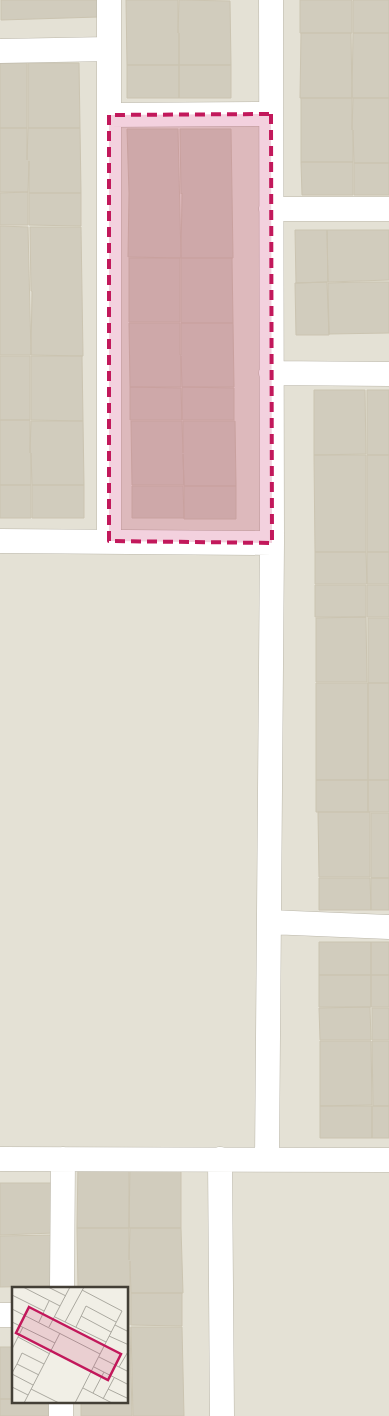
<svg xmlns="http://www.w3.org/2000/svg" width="389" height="1416" viewBox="0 0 389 1416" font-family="Raleway,sans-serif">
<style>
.residential{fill:#e4e1d5;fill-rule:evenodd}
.building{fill:#d1ccbd;stroke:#cbc4b1}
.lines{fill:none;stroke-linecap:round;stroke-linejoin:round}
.street-casing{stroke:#bbb7aa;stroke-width:25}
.street{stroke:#fff;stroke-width:24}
.marked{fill:#c2185b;fill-opacity:0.2;stroke:#c2185b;stroke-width:4;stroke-dasharray:10 6;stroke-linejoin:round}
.inset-road{fill:none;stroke:#aba9a0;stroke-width:1}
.view{fill:#c2185b;fill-opacity:0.15;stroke:#c2185b;stroke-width:2.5}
.inset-edge{fill:none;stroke:#433f36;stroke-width:2.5}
</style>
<rect width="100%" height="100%" fill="#f1efe6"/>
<!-- residential -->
<path class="residential" d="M0,0H389V1416H0ZM14,1288H128V1402H14Z"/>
<!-- building -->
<path class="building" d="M1,0H98V17L1,20Z
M126,0H178V33L179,0L230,1L231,65H179V33V65H127Z
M300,0H352V33H300Z
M354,0H389V33H353V1Z
M301,33H351L352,98H300Z
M353,33H389V98H352Z
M0,63H27V128H0Z
M28,63H79L80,128H28Z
M127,65H179V98H127Z
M179,65H231V98H179Z
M301,98H352V130L353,98H389V163H354L353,130V162H301Z
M0,128H27V160L28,128H80L81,193H29V161L28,192H0Z
M127,129H178L181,258L128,257L129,193Z
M180,129H231L233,258H181L182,193L181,194Z
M301,162H353V195H302Z
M354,163H389V195H354Z
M28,192V225H0V193Z
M29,193H81V226L29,225Z
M0,226L28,227L31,355H0Z
M30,227H81L83,356L31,355L32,291H31Z
M295,230H327L328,282L296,283Z
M327,230H389V280L328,282Z
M129,258H180V322H129Z
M181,258H232L233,323H181Z
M327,282L329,335H296L295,283Z
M360,282H389V333L329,334L328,283Z
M129,323H180V355H181V323H233L234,387H182L181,356V387H130Z
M0,356H30V420H0Z
M31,356H82L83,421L31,420Z
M130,387L181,388L182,420H130Z
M182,387L234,388V420H182Z
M314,390H365L366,454L314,455Z
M367,390H389V455H367Z
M0,420H30V453L31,421H83L84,485H32L31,453V485H0Z
M131,421H182L183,453V421H235L236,486H184L183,454L184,485H132Z
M314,455H366V552H315Z
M367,455H389V552H367Z
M0,485H31V518H0Z
M32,485H84V518H32Z
M132,486H183L184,518H132Z
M184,486H236V519H184Z
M315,552H366L367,584H315Z
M367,552H389V584H367Z
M315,585H366V617H315Z
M367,585H389V617H367Z
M366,617L367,682H316V618Z
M368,618H389V683H368Z
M316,683H368V780H316Z
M368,683H389V780H368Z
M316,780H368V812H316Z
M368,780H389V812H368Z
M318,812H370V877H319Z
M371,813H389V878H371Z
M319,878H370L371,910H319Z
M371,878H389V910H371Z
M319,942H371V975H319Z
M371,942H389V975H371Z
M319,975H371V1007H319Z
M371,975H389V1007H371Z
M370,1007L371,1040H320L319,1008Z
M372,1008H389V1040H372Z
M320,1041H371L372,1105L320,1106Z
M372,1041H389V1106H373Z
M320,1106H372V1138H320Z
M372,1106H389V1138H372Z
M78,1163H129V1228H77Z
M181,1163V1228H129L130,1164Z
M0,1183H53L54,1233L0,1235Z
M77,1228H129V1260L130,1228H181L183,1293H131L130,1261V1292H128V1288H78Z
M54,1235L55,1286L0,1287V1236Z
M128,1292H130V1325H128Z
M131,1293H182V1326L131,1325Z
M128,1327H130L132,1416H81V1402H128Z
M131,1327H182L184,1416H133Z
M0,1347H14V1399H0Z
M0,1399H14V1402H52V1416H0Z"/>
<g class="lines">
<!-- street casing -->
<g class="street-casing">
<path id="street" d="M109,0V541
M0,51L109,49
M109,115L271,114
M271,209H389
M271,373L389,374
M0,541L272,543
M269,922L389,927
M0,1159L389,1160
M220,1159L222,1416
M267,1160L272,543L271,0
M62,1288L63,1159
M0,1315H14
M61,1416V1402"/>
</g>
<!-- street -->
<use href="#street" class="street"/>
</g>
<!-- marked area -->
<path class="marked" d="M271,114L272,543L109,541V115Z"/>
<!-- overview -->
<g transform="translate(12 1287)">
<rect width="116" height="116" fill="#f1efe6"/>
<path class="inset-road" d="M11,0L48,19M36,0L54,9M0,8L32,24M0,22L88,67M69,29L99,45M43,30L94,55M0,35L43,56M27,35L37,14M53,35L72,0M103,38L117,45M37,40L58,0M64,40L74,19L104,35M97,49L117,58M6,50L38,67M0,62L11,40M87,70L117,85M5,77L10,66L32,77M82,80L117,98M107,80L117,63M0,86L5,77L27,88M0,87L21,98M0,100L16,108M71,101L100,116M19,102L47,116M96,102L117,112M81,106L92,85M91,112L102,91M12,116L48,46M63,116L110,24L70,3"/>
<path class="view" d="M17,20L109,67L96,93L4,46Z"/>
<rect width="116" height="116" class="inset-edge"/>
</g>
</svg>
